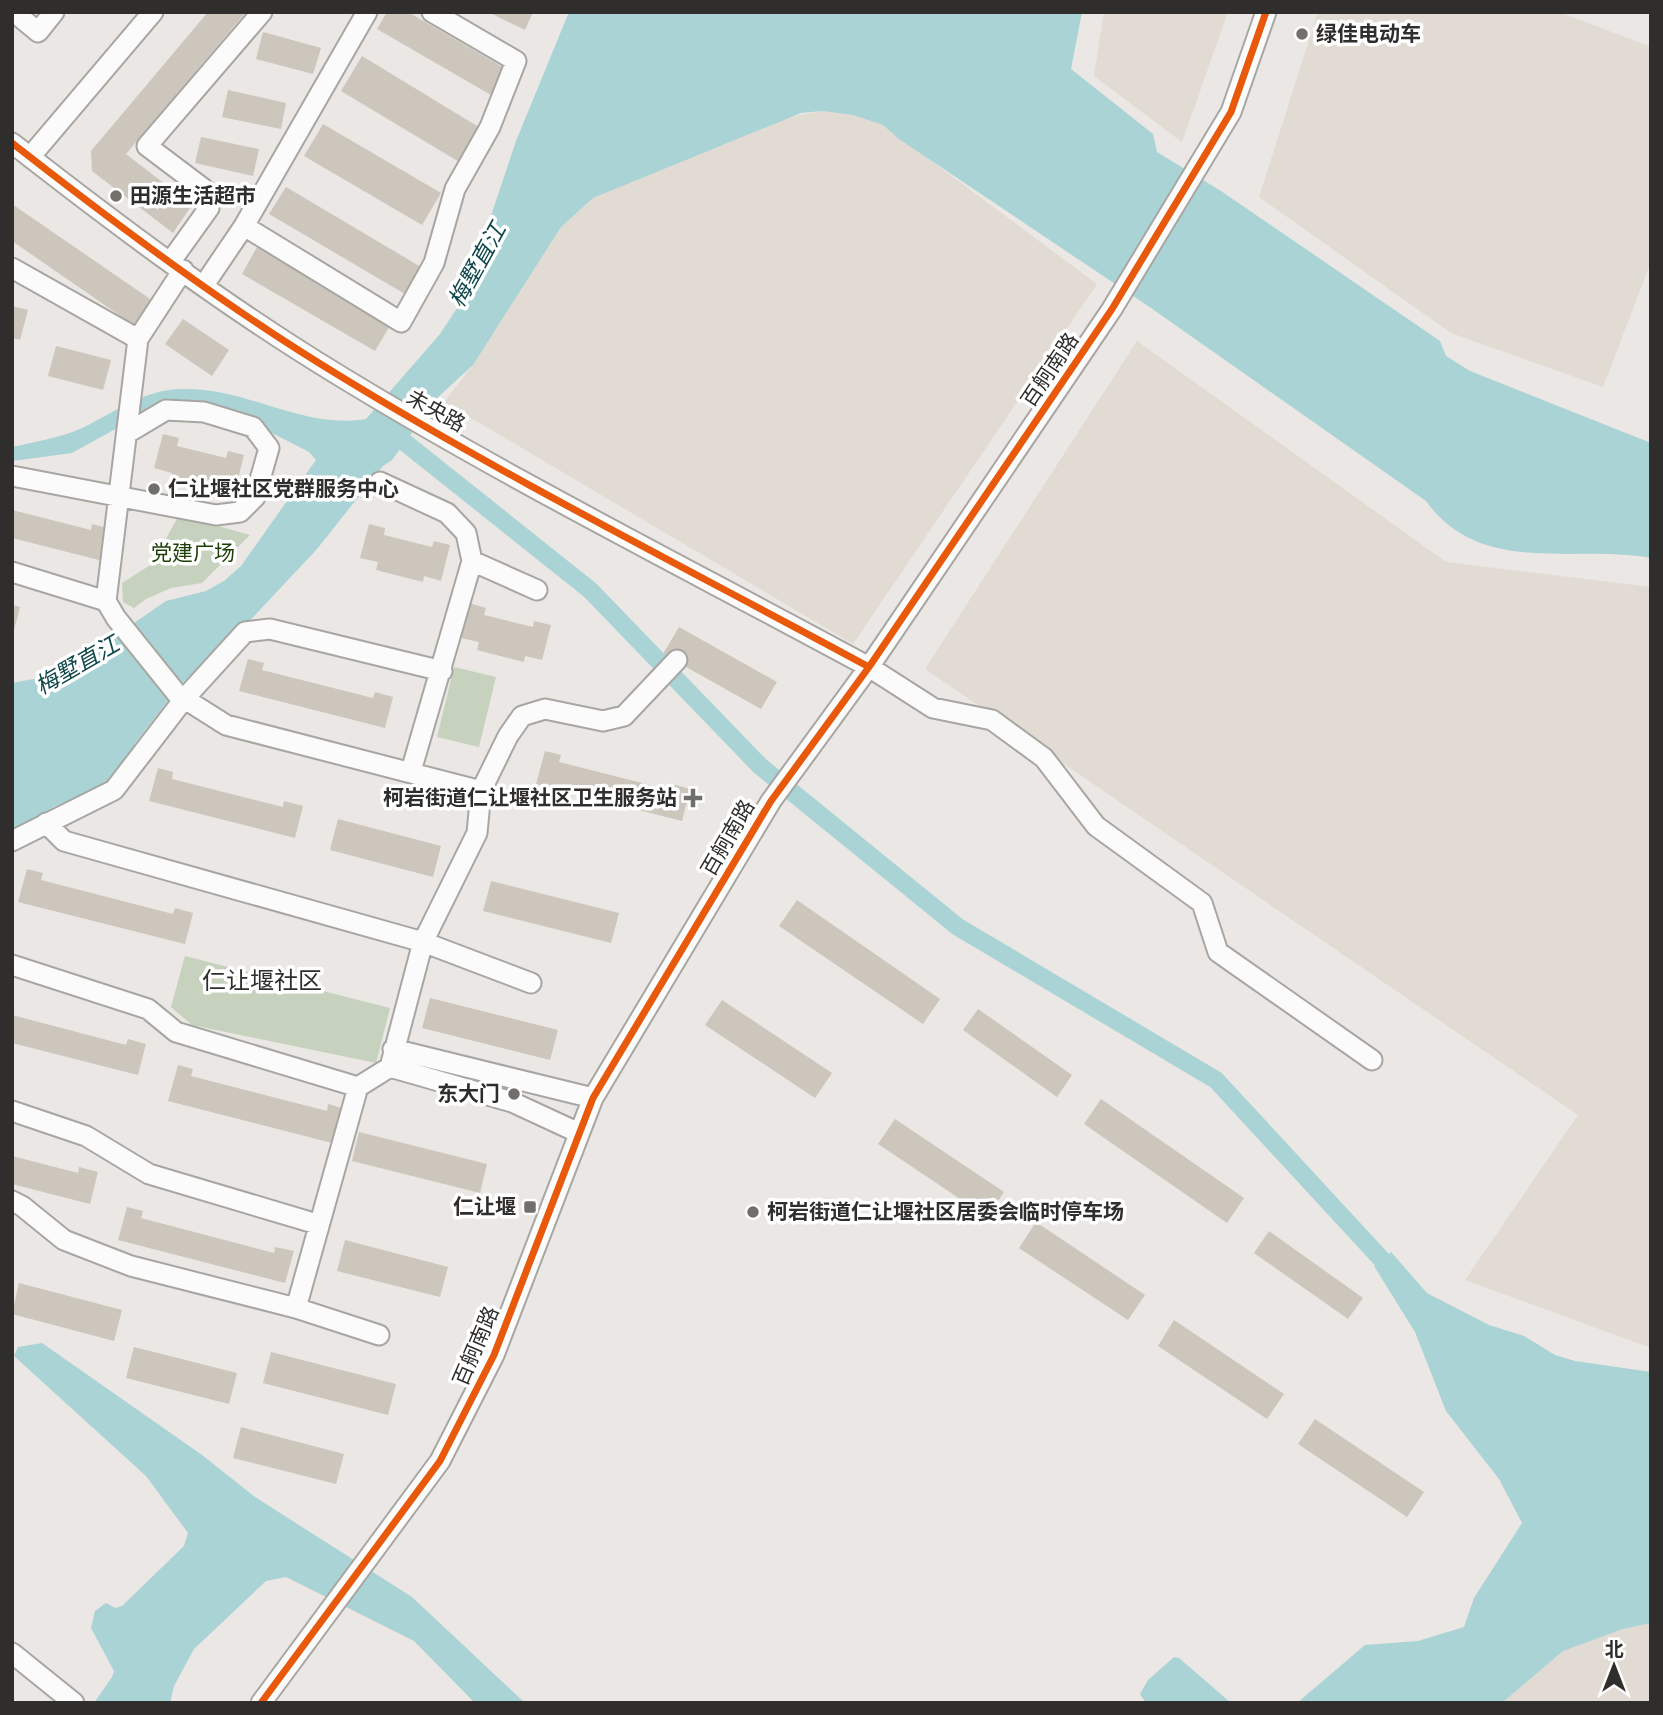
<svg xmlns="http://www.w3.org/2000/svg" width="1663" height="1715" viewBox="0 0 1663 1715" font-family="Overpass,'Noto Sans SC',sans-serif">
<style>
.built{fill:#e1dbd3}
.green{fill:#c6d2bd}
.water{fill:#a9d3d5}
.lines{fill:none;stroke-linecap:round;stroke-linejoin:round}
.canal{stroke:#a9d3d5;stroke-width:18}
.building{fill:#ccc6bd}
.minor-casing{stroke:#a8a6a3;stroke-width:23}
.minor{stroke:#fcfbfb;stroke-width:19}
.cycleway-casing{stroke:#fff;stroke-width:11}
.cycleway{stroke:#e8590c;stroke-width:7}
.poi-dot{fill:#716f6c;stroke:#fff;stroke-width:2.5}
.labels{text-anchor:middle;stroke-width:7;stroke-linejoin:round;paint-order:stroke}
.poi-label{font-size:21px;font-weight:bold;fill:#302e2c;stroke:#fff;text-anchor:start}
.street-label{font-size:21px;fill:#302e2c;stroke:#fff}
.park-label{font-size:21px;fill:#1a3e04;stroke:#fff}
.water-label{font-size:23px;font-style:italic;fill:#11484c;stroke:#fff}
.quarter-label{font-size:24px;fill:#302e2c;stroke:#fff}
</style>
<rect width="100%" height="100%" fill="#eae7e4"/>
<!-- built -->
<path class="built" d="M1104,12H1228L1182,142L1094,76Z
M1318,12H1559L1651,47V262L1603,387L1451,333L1259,197Z
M822,111L853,115L883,125L1097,284L853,644L444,402L473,365L561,227L593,198L780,119Z
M1137,341L1446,562L1651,587V1348L1465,1280L1578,1115L925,669Z
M1651,1623V1703H1502L1563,1651L1623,1629Z"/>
<!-- green -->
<path class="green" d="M179,515L250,535L202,583L171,588L146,599L134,608L123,602L122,583L152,564Z
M454,667L496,677L479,747L437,737Z
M185,956L390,1008L376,1063L192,1025L171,1007Z"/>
<!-- water -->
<path class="water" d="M569,12H1082L1071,69L1153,134L1157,152L1221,191L1440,341L1446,356L1470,371L1651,443V558C1572,544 1481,577 1426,501L1151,308L899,139L883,125L853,115L822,111L801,113L593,198L561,227L473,365L437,398L392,460L383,466L317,549L242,629L180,685L136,742L112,785L53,807L12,838V683L60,674L166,601L206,591L224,581L241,566L316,460L309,452L235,414L137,417L72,453L12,461V447C35,442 58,438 80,429C114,413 144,389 183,389C246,387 304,430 366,419L440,334L463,299L516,141Z
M1391,1252L1427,1293L1489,1325L1524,1336L1555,1355L1575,1361L1651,1372V1623L1623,1629L1563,1651L1502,1703H1297L1365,1645L1418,1641L1464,1627L1474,1598L1522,1523L1499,1479L1446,1411L1415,1332L1374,1266Z
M42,1343L202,1455L255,1497L412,1597L525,1703H475L414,1641L286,1577L266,1581L194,1649L174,1686L170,1703H94L112,1677L114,1671L91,1628L95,1611L106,1603L115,1608L122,1606L184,1546L188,1533L146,1476L14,1356L18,1347Z
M1174,1657L1179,1658L1231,1703H1146L1140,1694L1148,1680Z"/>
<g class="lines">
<!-- canal -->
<path class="canal" d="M388,429L590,590L760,766L958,927L1216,1080L1398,1277"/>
</g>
<!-- building -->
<path class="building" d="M208,12H246L126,154L192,205L173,233L92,171L91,151Z
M387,12H408L506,69L491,95L377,29Z
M488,12H533L525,30Z
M263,32L321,48L313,74L256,59Z
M362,56L482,129L461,163L341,91Z
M228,90L286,103L281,129L222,117Z
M323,124L441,193L422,225L304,156Z
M201,137L259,149L253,176L195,163Z
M286,187L421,267L405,294L269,214Z
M12,204L153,301L135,326L12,241Z
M257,247L391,324L375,351L242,274Z
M12,306L28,310L20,340L12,338Z
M183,319L229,350L212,376L165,344Z
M56,346L111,360L103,390L48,376Z
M163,434L179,438L177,446L226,458L228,451L244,455L235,491L218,486L217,492L170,480L172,473L154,468Z
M12,510L91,530L92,524L111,529L103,561L12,538Z
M369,524L385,528L384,535L432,547L434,541L450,545L441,581L424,576L423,582L376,570L378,562L360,558Z
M469,603L486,608L484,615L533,627L534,621L551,625L542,660L525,656L524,662L477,650L479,642L461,638Z
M12,605L20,607L13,634H12Z
M679,627L777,682L761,709L663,654Z
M248,659L264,663L262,670L373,698L375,692L393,697L385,728L239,691Z
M545,751L561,755L559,762L670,790L672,784L690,789L682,821L536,784Z
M158,768L173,772L172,779L283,807L284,801L303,806L295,838L149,801Z
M338,819L441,846L433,877L330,850Z
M27,869L43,873L41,880L173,914L175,908L193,913L185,944L18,902Z
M491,881L619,913L611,943L483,911Z
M797,900L940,999L923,1024L779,926Z
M430,998L558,1030L550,1060L422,1028Z
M722,1000L832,1073L815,1098L705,1025Z
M978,1009L1072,1075L1057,1097L963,1030Z
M12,1015L126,1045L128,1039L146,1044L138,1075L12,1043Z
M178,1065L193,1069L191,1076L327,1111L328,1104L342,1108L332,1143L168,1101Z
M1101,1099L1244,1198L1227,1223L1084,1124Z
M895,1119L1004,1192L987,1217L878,1144Z
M359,1132L487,1164L480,1193L352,1161Z
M12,1156L78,1173L79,1167L98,1172L90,1204L12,1184Z
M127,1207L143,1211L141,1218L274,1253L275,1247L294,1251L285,1283L118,1240Z
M1036,1222L1145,1295L1128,1320L1019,1248Z
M1269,1231L1363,1298L1348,1319L1254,1253Z
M345,1240L448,1267L440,1297L337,1271Z
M19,1283L122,1310L114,1341L12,1314Z
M1174,1320L1284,1394L1267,1419L1158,1346Z
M134,1347L237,1373L229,1404L126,1378Z
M271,1352L396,1384L388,1415L263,1383Z
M1315,1419L1424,1492L1407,1517L1298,1444Z
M241,1427L344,1454L336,1484L233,1458Z"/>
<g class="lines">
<!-- minor casing -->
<g class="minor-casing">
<path id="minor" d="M14,12L38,32L54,12
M12,143C117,225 226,307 340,376C512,481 692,571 869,667L933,708L992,720L1044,758L1096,826L1202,903L1218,952L1372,1060
M30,157L153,12
M244,226L401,322L434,263L455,189L490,127L516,61L432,12
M171,261L209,208L204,189L147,146L262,12
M12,268L138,339
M183,270L138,339L106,601L116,618L177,694L226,725L481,791
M204,285L244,226L367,12
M12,476L216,515L240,512L255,497L269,448L253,427L204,412L166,410L129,432
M380,482L447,513L466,533L472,561L537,590
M12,572L106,601
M411,771L472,561
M46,823L64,841L423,942L531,983
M12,841L114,790L184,699L245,632L270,629L442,671
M12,965L148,1009L176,1032L358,1087
M393,1049L593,1098
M390,1067L512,1102L579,1133
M12,1111L86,1136L149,1174L317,1224
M12,1201L22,1206L64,1240L131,1266L296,1308L379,1335
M296,1308L358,1087L390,1067L423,942L477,833L481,791L508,736L522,716L545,709L603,721L624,716L677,660
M12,1653L74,1703
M261,1703L440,1461L494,1355L593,1098L771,801L869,667L1112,309L1231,112L1266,12"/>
</g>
<!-- minor -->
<use href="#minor" class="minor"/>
<!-- cycleway casing -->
<g class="cycleway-casing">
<path id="cycleway" d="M12,143C117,225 226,307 340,376C512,481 692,571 869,667
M261,1703L440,1461L494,1355L593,1098L771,801L869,667L1112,309L1231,112L1266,12"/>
</g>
<!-- cycleway -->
<use href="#cycleway" class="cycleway"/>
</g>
<!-- markers -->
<g class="poi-dot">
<circle cx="1302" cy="34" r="7"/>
<circle cx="116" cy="196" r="7"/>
<circle cx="154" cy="489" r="7"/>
<path d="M689.5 787.5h7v7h7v7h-7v7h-7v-7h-7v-7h7z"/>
<circle cx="514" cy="1094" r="7"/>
<rect x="523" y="1200" width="14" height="14" rx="3.5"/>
<circle cx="753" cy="1212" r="7"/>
</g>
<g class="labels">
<!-- poi labels -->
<g class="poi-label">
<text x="1316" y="41">绿佳电动车</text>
<text x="130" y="203">田源生活超市</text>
<text x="168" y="496">仁让堰社区党群服务中心</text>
<text x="677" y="805" text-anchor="end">柯岩街道仁让堰社区卫生服务站</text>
<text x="500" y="1101" text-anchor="end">东大门</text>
<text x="516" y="1214" text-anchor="end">仁让堰</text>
<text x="767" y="1219">柯岩街道仁让堰社区居委会临时停车场</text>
</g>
<!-- street labels -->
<g class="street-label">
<text transform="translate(1050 370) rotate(-56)" y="7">百舸南路</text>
<text transform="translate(436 411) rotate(29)" y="7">未央路</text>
<text transform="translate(728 838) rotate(-60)" y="7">百舸南路</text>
<text transform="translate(476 1346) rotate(-67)" y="7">百舸南路</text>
</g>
<!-- park labels -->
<g class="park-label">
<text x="193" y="560">党建广场</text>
</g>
<!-- water labels -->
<g class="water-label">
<text transform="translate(477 265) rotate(-61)" y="8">梅墅直江</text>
<text transform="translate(77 665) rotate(-30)" y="8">梅墅直江</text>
</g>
<!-- quarter labels -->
<g class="quarter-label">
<text x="262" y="989">仁让堰社区</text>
</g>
</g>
<!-- border -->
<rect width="1663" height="1715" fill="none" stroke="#302e2c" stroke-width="28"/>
<!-- north arrow -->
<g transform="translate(1614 1666)" stroke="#ffffff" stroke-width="5" paint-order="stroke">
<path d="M0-5L12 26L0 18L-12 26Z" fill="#302e2c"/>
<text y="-10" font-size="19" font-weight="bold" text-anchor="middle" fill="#302e2c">北</text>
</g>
</svg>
